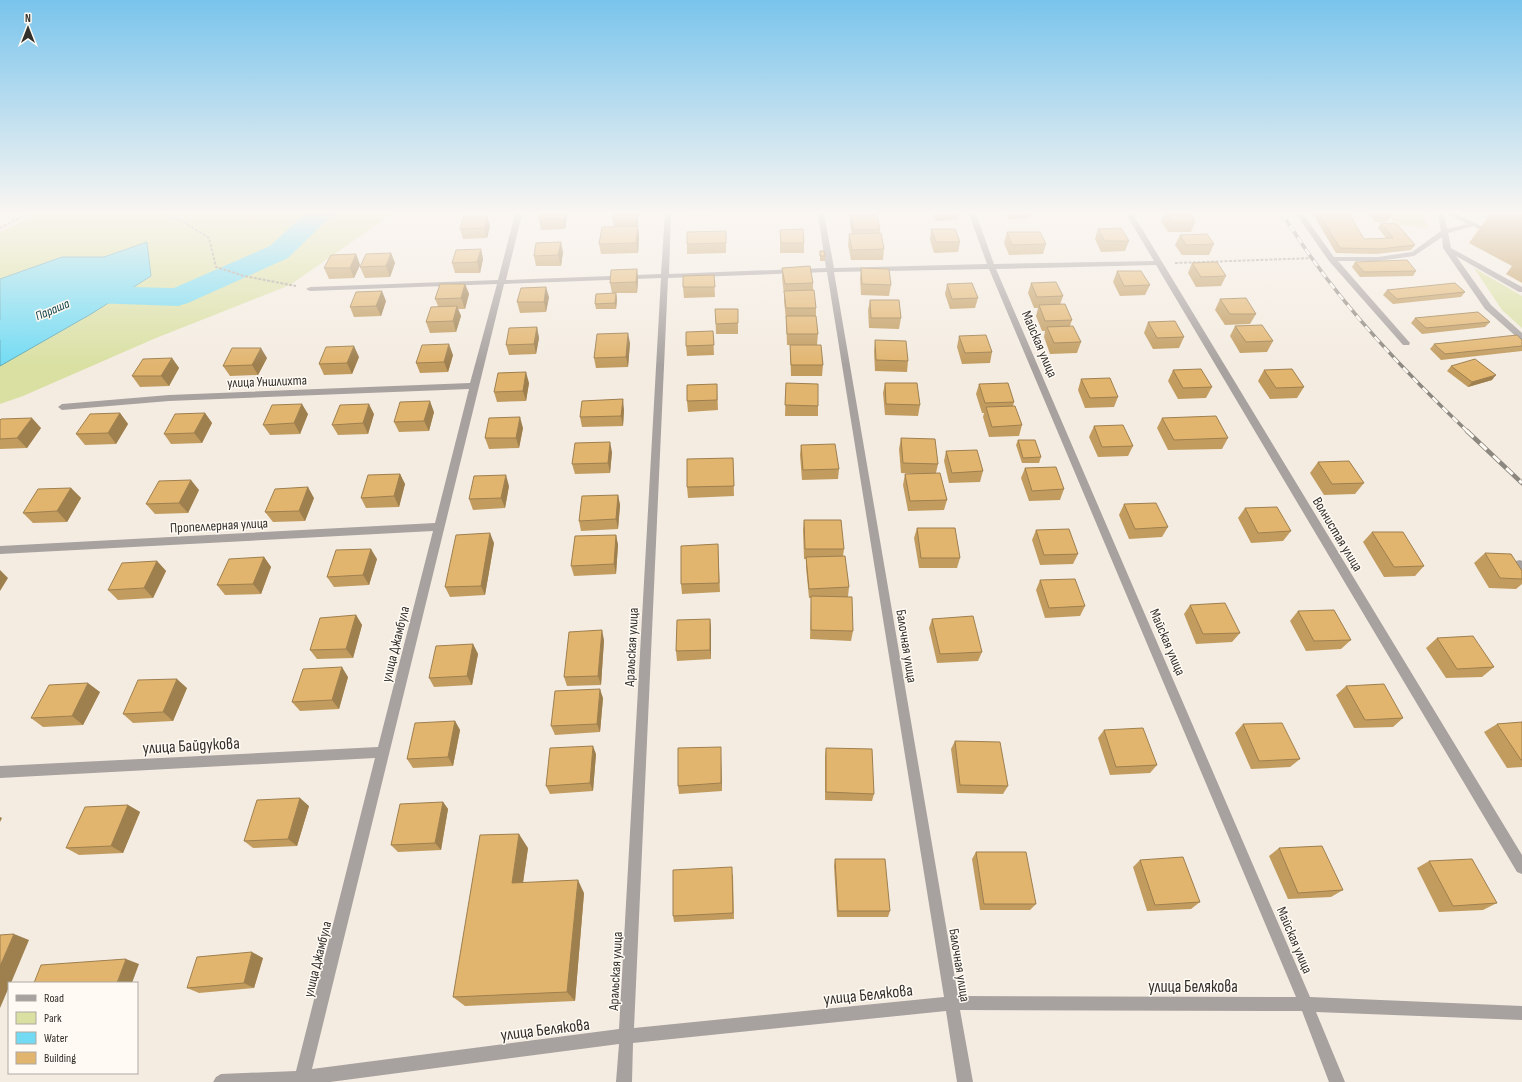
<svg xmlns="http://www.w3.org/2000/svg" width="1522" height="1082" viewBox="0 0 1522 1082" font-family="'Sofia Sans Condensed',sans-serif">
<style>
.green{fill:#d9e0a2}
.water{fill:#72dbf3;stroke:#5fa8b7}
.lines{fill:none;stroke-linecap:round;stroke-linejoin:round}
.river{fill:#72dbf3;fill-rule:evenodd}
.path{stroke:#a59f97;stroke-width:2;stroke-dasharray:3 1.5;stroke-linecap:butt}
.lane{fill:#a7a19f;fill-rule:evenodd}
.street{fill:#a7a19f;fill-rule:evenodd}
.rail-far1-casing{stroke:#8c877f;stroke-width:3.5}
.rail-casing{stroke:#8c877f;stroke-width:4.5}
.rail-far1{stroke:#fffaf3;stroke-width:2.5;stroke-dasharray:7;stroke-linecap:butt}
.rail{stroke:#fffaf3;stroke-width:3;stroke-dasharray:9;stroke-linecap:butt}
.wall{fill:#c29c5f}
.shaded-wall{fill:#9e7f4e}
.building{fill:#e2b56f;stroke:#9e7f4e}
.labels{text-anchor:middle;stroke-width:3;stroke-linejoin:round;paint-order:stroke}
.far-water-label{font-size:13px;font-style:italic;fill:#0b3d47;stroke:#fffaf3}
.street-label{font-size:14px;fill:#33302c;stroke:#fffaf3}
.near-street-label{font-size:17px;fill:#33302c;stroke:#fffaf3}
</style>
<rect width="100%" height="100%" fill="#f4ece1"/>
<!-- green -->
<path class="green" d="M37,214H392L290,285L156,338L23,396L0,404V366L91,314L151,276L147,242L104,257H62L0,279V232Z
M1388,214H1422L1428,228L1393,224Z
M1474,268L1522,296V328L1502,310Z"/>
<!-- water -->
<path class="water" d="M147,242L151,276L91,314L0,366V279L62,257H104Z"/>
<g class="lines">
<!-- river -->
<path class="river" d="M305,214H333L288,258L188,303L178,306L91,303L10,337L0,340V320L77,288L87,286L174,288L270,246Z"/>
<!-- path -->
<path class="path" d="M163,214L179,219L209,238L216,267L244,276L296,286
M0,228L28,214
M1175,263L1314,258"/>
<!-- lane -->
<path class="lane" d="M1296,214H1303L1334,257H1378L1412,252L1441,231L1438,214H1444L1447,229L1467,224L1448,214H1457L1493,232V234H1489L1473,226L1448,233L1451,248L1522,287V292H1519L1456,256L1491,305L1522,333V340L1519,339L1485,309L1443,248L1442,237L1414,256L1378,261H1338L1410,343L1409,345H1403L1329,261Z
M1520,560L1522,561V570L1518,569L1515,564L1516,561Z"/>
<!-- street -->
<path class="street" d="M515,214H522L506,280L661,274L665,214H671L669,274L826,268L818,214H824L834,268L987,264L969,214H976L994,264L1154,261L1126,214H1133L1522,855V874L1517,872L1156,265L996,269L1310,997L1522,1006V1020L1316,1012L1345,1082H1329L1302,1011L960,1010L973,1082H957L946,1011L633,1043L632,1082H616L619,1044L330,1082H213L216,1077L221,1074L296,1071L375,758L0,778V766L378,747L433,531L0,554V546L435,523L469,389L169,401L62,410L58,407L62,404L169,395L470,383L497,284L310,291L306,289L310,287L498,280ZM989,269L1296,997L958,996L834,272ZM827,272L944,997L634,1028L668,278ZM661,278L619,1029L312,1069L504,284Z"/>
<!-- rail-far1 casing -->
<g class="rail-far1-casing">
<path id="rail-far1" d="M1282,214C1292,228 1301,243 1311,257C1356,321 1411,378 1468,432"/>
</g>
<!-- rail casing -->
<g class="rail-casing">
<path id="rail" d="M1467,431L1522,483"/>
</g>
<!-- rail-far1 -->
<use href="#rail-far1" class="rail-far1"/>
<!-- rail -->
<use href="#rail" class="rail"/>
</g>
<!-- wall -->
<path class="wall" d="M638,214V227L639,236L638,253L601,254L599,244L614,227L613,220Z
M685,214H713V215H685Z
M848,214H875L880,229V233L884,249L883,260H851L848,245L849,234H852L850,225V218H849Z
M933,214H959L958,220L935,221Z
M1006,214H1031L1030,218L1008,219Z
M1164,214H1191L1195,222L1191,232H1168L1161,221Z
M1313,214H1349L1364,239L1386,238L1378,228L1381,223L1415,245L1411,250L1376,254L1336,253Z
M1369,214H1389L1390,217L1387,222H1375Z
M1490,214H1522V283L1506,274L1512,266L1469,243Z
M567,217L565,229L541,230L539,219Z
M490,226L487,238L463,239L460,229Z
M931,229L960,242L958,252L934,253L930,240Z
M1098,229L1129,241L1125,251L1101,252L1095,239Z
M780,230L804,243V253H780Z
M726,231V253L687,254V244Z
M1007,232L1046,244L1043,254L1009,255L1004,243Z
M1180,235L1214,244L1209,255H1182L1175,245Z
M481,249L483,259L480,273H455L452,263Z
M820,251L825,256V261H820Z
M563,252L561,266H536L534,256Z
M391,253L395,263L390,277L365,278L360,267Z
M356,254L360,265L354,278L329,279L324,268Z
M1355,262L1416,271L1413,276L1360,277L1352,267Z
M1192,263L1226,276L1221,286L1196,287L1188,273Z
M782,268L813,283V290L816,308V316L818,334L817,345H787L786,319L784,301V294L782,278Z
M861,268L891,285L889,296L861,295L860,278Z
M637,269L638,280L637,293H612L610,283Z
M1117,271L1150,285L1145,295L1120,296L1113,282Z
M714,275L715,297L684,298L683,287Z
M1031,283L1063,296L1060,305L1072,320L1070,326L1081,342L1077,353L1050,354L1044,337L1045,331H1042L1036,316L1038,308H1034L1028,293Z
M465,284L469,294L465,309H458L461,316L456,332L430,333L426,322L438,306L435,299Z
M947,284L978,298L975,308L950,309L945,294Z
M1387,290L1465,292L1461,297L1393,304L1383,295Z
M616,293L617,299L616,309H596L595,304Z
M549,297L546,312L520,313L517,302Z
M1220,299L1256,314L1250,324L1225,325L1215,310Z
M870,300L901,318L899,329L869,328L868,310Z
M386,301L381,316L354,317L350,307Z
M715,309H738V334H716Z
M1415,318L1490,322L1485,327L1422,334L1411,323Z
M1148,322L1184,337L1179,348L1153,349L1144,333Z
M1235,326L1273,341L1267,352L1240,353L1230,336Z
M537,327L539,338L536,354L509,355L506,345Z
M713,331L714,355L687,356L686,346Z
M959,336L992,352L990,363L962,364L957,347Z
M875,340L908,361L907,372L875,371L874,351Z
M1522,340V351L1441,360L1430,349L1434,344Z
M630,343L628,367L596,368L594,358Z
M790,345L823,365L822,376H791Z
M453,355L448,372L420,373L416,363Z
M359,357L352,374L324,375L319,364Z
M172,358L179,368L169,386L140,387L132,376Z
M267,358L258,375L230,376L223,366Z
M1451,366L1492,380L1468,387L1447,371Z
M1173,370L1212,387L1206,398L1178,399L1168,381Z
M1264,370L1304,387L1297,398L1270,399L1258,381Z
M1081,379L1118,397L1114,407L1085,408L1078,390Z
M529,383L526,401L497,402L494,392Z
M786,383L818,406V416H785Z
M885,383L920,405L918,416L885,415L883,393Z
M717,384L718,410L688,412L687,401Z
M979,384L1014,402L1013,406L1022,425L1019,436L989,437L983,417L984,413H982L976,394Z
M624,410L623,426L582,427L580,417Z
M434,412L429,431L399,432L394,422Z
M120,413L128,424L116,444L85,445L76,434Z
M205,413L212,423L202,443L171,444L164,434Z
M308,414L300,434L270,435L263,425Z
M374,414L368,434L338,435L332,425Z
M1162,418L1228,438L1222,449L1168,450L1157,428Z
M0,420L41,428L27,448L0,449Z
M1094,426L1133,446L1128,456L1098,457L1089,437Z
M523,428L519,448L489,449L485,438Z
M901,438L938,464L936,473L947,500L944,510L908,511L903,485L905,474H917L901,473L899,449Z
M1018,440L1041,457L1039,463H1022L1016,445Z
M801,445L839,469L838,479L802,480L800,455Z
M946,451L983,471L980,482L949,483L944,461Z
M612,452L610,473L575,474L572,464Z
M733,458L734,496L688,498L687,487Z
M1318,462L1364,483L1355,494L1324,495L1310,473Z
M1025,468L1064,489L1060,500L1029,501L1021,478Z
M400,474L405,484L399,507L366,508L361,498Z
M509,486L505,508L473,510L469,499Z
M71,488L81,498L67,522L33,523L23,513Z
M199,490L188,513L155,514L146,504Z
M618,495L620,505L618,529L581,531L579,521Z
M314,498L305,521L273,522L265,512Z
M1124,504L1168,527L1162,537L1129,539L1119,515Z
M1245,508L1291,531L1283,541L1251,543L1238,518Z
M804,520L844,549L843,556L849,587L848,597L853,631L851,641L810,639L811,598H809L806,567V559H804L803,530Z
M917,528L960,558L957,568H919L914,538Z
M1036,530L1078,554L1073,564L1040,565L1032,540Z
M1372,532L1424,566L1415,576L1384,577L1363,542Z
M616,535L618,545L616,574L574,576L571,566Z
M494,543L485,595L450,597L445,587Z
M718,544L720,592L682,594L681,584Z
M1485,553L1522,571V584L1516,589L1489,588L1474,563Z
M264,557L271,567L261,594L225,595L217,585Z
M377,559L369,585L334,587L327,577Z
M157,561L166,571L153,598L118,600L108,590Z
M1040,580L1085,606L1080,616L1045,618L1036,590Z
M1190,605L1240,633L1232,642L1196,644L1184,614Z
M1298,611L1351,640L1341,649L1306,651L1290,621Z
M356,615L362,625L353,658L317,659L310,650Z
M710,619L711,629V659L677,661L676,651Z
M932,619L982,652L978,661L937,663L929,628Z
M1437,638L1494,667L1482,677L1446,678L1426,648Z
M604,640L601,685L567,686L564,677Z
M473,644L478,654L472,685L434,687L429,678Z
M348,677L339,709L300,711L292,702Z
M1346,686L1403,718L1393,727L1354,728L1336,695Z
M187,688L173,721L133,723L123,714Z
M100,692L83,725L43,727L31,718Z
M603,698L600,732L555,735L551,726Z
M455,721L460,730L453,766L413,768L407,759Z
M1522,722V767L1507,768L1484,732L1497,724Z
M1243,724L1300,759L1290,767L1251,769L1235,733Z
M1104,730L1157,765L1150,773L1110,775L1098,738Z
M955,741L1008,786L1003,794L957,793L951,749Z
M826,748L874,794L872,801L825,800V756Z
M596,754L593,791L550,794L546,786Z
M721,755L722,791L679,794L678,786Z
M443,802L448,809L441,850L398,852L391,845Z
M128,805L140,812L123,853L79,855L66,848Z
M309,806L297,846L253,848L244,841Z
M528,848L523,883L584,893L575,1001L465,1006L453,997Z
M1279,848L1343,890L1331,897L1288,899L1269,856Z
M976,852L1036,904L1030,910H980L972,859Z
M835,859L890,911L888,917H837L834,866Z
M1140,860L1200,902L1191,909L1147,911L1133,867Z
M1429,861L1497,903L1483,910L1439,912L1417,868Z
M733,874L734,919L674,922L673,916Z
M263,958L254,988L199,993L187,988Z"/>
<!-- shaded-wall -->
<path class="shaded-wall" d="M564,214H567V217L565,229L563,219Z
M637,214H638V227L639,236L638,253L636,243L637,229L636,220Z
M487,216L490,226L487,238L484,228Z
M561,242L563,252L561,266L558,255Z
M481,249L483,259L480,273L477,262Z
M391,253L395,263L390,277L386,266Z
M356,254L360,265L354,278L350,268Z
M637,269L638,280L637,293L636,282Z
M465,284L469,294L465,309L461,298Z
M546,287L549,297L546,312L544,302Z
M382,291L386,301L381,316L376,306Z
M616,293L617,299L616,309L615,303Z
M457,306L461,316L456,332L453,321Z
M537,327L539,338L536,354L534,344Z
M628,333L630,343L628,367L626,357Z
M449,344L453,355L448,372L444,362Z
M354,346L359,357L352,374L347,363Z
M261,348L267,358L258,375L252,365Z
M172,358L179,368L169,386L161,376Z
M526,372L529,383L526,401L523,391Z
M1496,375L1492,380L1468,387L1472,382Z
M623,399L624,410L623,426L621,416Z
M430,401L434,412L429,431L424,421Z
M302,404L308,414L300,434L294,423Z
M369,404L374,414L368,434L363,423Z
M120,413L128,424L116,444L108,433Z
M205,413L212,423L202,443L194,433Z
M520,417L523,428L519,448L516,438Z
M32,418L41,428L27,448L17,438Z
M610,442L612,452L610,473L608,463Z
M400,474L405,484L399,507L394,496Z
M506,475L509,486L505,508L501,498Z
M191,480L199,490L188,513L179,503Z
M308,487L314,498L305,521L299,511Z
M71,488L81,498L67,522L57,511Z
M618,495L620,505L618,529L616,519Z
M490,533L494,543L485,595L481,586Z
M616,535L618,545L616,574L614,564Z
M371,549L377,559L369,585L363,575Z
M264,557L271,567L261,594L253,584Z
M157,561L166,571L153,598L144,588Z
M0,570L8,578L0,591Z
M356,615L362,625L353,658L346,649Z
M710,619L711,629V659L710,650Z
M602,630L604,640L601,685L598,676Z
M473,644L478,654L472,685L467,676Z
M342,667L348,677L339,709L332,700Z
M177,679L187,688L173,721L163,712Z
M88,683L100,692L83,725L72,716Z
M600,689L603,698L600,732L597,724Z
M455,721L460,730L453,766L448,757Z
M593,746L596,754L593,791L590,783Z
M721,747V755L722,791L721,783Z
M300,798L309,806L297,846L288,839Z
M443,802L448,809L441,850L435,843Z
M128,805L140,812L123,853L111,846Z
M0,817L2,818L0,822Z
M519,834L528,848L521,896L512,883Z
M578,880L584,893L575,1001L567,992Z
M14,934L29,940L11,983H9V987L0,1008V966Z
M252,952L263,958L254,988L244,983Z
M126,959L139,964L132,983H117Z"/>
<!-- building -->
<path class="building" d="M540,214H564L563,219H539Z
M613,214H637L636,220H613Z
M1167,214H1191L1195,222H1172Z
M1319,214H1349L1364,239L1393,238L1381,223L1397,224L1415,245L1380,249L1340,248Z
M1376,214H1389L1390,217H1378Z
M851,215H877L880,229L854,230Z
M464,216H487L484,228L460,229Z
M638,226L636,243L599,244L602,227Z
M1121,228L1129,241H1105L1098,229Z
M803,229L804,243H781L780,230Z
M931,229H955L960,242H936Z
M726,231V243L687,244V232Z
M1007,232H1040L1046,244L1012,245Z
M881,233L884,249L852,250L849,234Z
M1207,234L1214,244L1186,245L1180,235Z
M561,242L558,255L534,256L536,243Z
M481,249L477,262L452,263L456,250Z
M820,251H824L825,256H820Z
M391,253L386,266L360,267L366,254Z
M356,254L350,268H324L331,255Z
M1407,260L1416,271L1364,272L1355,262Z
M1217,262L1226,276L1201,277L1192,263Z
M810,266L813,283L785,284L782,268Z
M861,268L889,269L891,285L862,284Z
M637,269L636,282L610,283L611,270Z
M1117,271H1141L1150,285L1124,286Z
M714,275L715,287H683V276Z
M1056,282L1063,296L1037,297L1031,283Z
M972,283L978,298L952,299L947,284Z
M1455,283L1465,292L1397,299L1387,290Z
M440,284H465L461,298L435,299Z
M546,287L544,302H517L521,288Z
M814,290L816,308H786L784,291Z
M382,291L376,306L350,307L356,292Z
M616,293L615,303L595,304L596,294Z
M1246,298L1256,314H1230L1220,299Z
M870,300H899L901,318H871Z
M1065,304L1072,320L1045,321L1039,305Z
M457,306L453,321L426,322L431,307Z
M715,309H738V323L716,324Z
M1478,312L1490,322L1426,328L1415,318Z
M786,316H816L818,334H787Z
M1175,321L1184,337L1157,338L1148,322Z
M1262,325L1273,341L1246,342L1235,326Z
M1073,326L1081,342L1054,343L1047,327Z
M537,327L534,344L506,345L509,328Z
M713,331L714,345L686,346V332Z
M628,333L626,357L594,358L597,334Z
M986,335L992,352L965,353L959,336Z
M1517,335L1522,340V346L1445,354L1434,344Z
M875,340L906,341L908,361L876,360Z
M449,344L444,362L416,363L422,345Z
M790,345H821L823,365H791Z
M354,346L347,363L319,364L326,347Z
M232,348H261L252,365L223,366Z
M172,358L161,376H132L143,359Z
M1475,359L1496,375L1472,382L1451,366Z
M1201,369L1212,387L1183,388L1173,370Z
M1292,369L1304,387L1276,388L1264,370Z
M526,372L523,391L494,392L498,373Z
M1110,378L1118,397L1090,398L1081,379Z
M786,383L818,384V406L785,405Z
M885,383H917L920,405L886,404Z
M1008,383L1014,402L985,403L979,384Z
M717,384V400L687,401V385Z
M623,399L621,416L580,417L582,401Z
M430,401L424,421L394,422L400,402Z
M302,404L294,423L263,425L272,405Z
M369,404L363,423L332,425L340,405Z
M1015,406L1022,425L992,427L986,407Z
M120,413L108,433L76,434L90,414Z
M205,413L194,433L164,434L175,414Z
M1216,416L1228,438L1174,440L1162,418Z
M520,417L516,438H485L489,418Z
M32,418L17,438L0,439V420L1,419Z
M1123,425L1133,446L1102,447L1094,426Z
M901,438L935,439L938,464L903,463Z
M1018,440H1035L1041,457L1023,458Z
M610,442L608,463L572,464L575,443Z
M835,444L839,469L803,470L801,445Z
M977,450L983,471L952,473L946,451Z
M733,458L734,486L687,487V459Z
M1349,461L1364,483L1332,484L1318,462Z
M1056,467L1064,489L1032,491L1025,468Z
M940,473L947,500L910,501L905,474Z
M400,474L394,496L361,498L368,475Z
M506,475L501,498L469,499L474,476Z
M191,480L179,503L146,504L159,481Z
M308,487L299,511L265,512L275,489Z
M71,488L57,511L23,513L38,489Z
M618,495L616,519L579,521L582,496Z
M1156,503L1168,527L1135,529L1124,504Z
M1277,507L1291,531L1258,533L1245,508Z
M804,520H841L844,549H805Z
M917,528H955L960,558H921Z
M1069,529L1078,554L1044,555L1036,530Z
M1372,532H1403L1424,566L1394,567Z
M490,533L481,586L445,587L456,535Z
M616,535L614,564L571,566L575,536Z
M718,544L719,583L681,584V546Z
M371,549L363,575L327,577L336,550Z
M1485,553L1511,554L1522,571V579L1500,578Z
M845,556L849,587L809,589L806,557Z
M264,557L253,584L217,585L229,559Z
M157,561L144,588L108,590L122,563Z
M1075,579L1085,606L1049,608L1040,580Z
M811,596L852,597L853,631L811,630Z
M1225,603L1240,633L1203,634L1190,605Z
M1334,610L1351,640L1314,641L1298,611Z
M356,615L346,649L310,650L320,618Z
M973,616L982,652L940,654L932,619Z
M710,619V650L676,651L677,620Z
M602,630L598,676L564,677L569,632Z
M1473,636L1494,667L1457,669L1437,638Z
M473,644L467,676L429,678L436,646Z
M342,667L332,700L292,702L303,669Z
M177,679L163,712L123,714L138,680Z
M88,683L72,716L31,718L49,685Z
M1384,684L1403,718L1365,720L1346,686Z
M600,689L597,724L551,726L555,691Z
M455,721L448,757L407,759L415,723Z
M1522,722V760H1521L1497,724Z
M1282,723L1300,759L1259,761L1243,724Z
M1143,728L1157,765L1116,767L1104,730Z
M955,741L1000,742L1008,786L960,785Z
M593,746L590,783L546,786L550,748Z
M721,747V783L678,786V748Z
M826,748L872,749L874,794L826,792Z
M300,798L288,839L244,841L257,800Z
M443,802L435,843L391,845L400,804Z
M128,805L111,846L66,848L85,807Z
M519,834L512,883L578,880L567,992L453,997L480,835Z
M1322,846L1343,890L1298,893L1279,848Z
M976,852H1026L1036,904H984Z
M1183,857L1200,902L1155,905L1140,860Z
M835,859H885L890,911H838Z
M1472,859L1497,903L1453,906L1429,861Z
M732,867L733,913L673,916V870Z
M14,934L0,966V935Z
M252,952L244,983L187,988L197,957Z
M126,959L117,983H34L41,965Z"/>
<!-- sky -->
<linearGradient id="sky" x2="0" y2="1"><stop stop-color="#79c4ec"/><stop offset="0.58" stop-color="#faf6f2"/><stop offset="1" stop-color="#faf6f2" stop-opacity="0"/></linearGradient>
<rect width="1522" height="366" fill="url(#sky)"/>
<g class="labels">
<!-- far-water labels -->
<g class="far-water-label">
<text transform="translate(52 309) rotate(-23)" y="5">Параша</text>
</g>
<!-- street labels -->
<g class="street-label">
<text transform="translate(1040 344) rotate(67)" y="5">Майская улица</text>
<text transform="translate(267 381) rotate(-2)" y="5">улица Уншлихта</text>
<text transform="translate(219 525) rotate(-3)" y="5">Пропеллерная улица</text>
<text transform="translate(1338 534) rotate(59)" y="5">Волнистая улица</text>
<text transform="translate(1168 642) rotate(67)" y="5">Майская улица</text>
<text transform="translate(395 644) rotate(-76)" y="5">улица Джамбула</text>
<text transform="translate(907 646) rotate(81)" y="5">Балочная улица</text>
<text transform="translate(631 647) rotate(-87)" y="5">Аральская улица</text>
<text transform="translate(1295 940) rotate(67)" y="5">Майская улица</text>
<text transform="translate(317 959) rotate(-76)" y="5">улица Джамбула</text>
<text transform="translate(960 965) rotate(81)" y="5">Балочная улица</text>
<text transform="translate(615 971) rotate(-87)" y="5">Аральская улица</text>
</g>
<!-- near-street labels -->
<g class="near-street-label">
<text transform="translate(191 745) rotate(-3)" y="6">улица Байдукова</text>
<text x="1193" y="992">улица Белякова</text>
<text transform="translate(868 994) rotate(-6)" y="6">улица Белякова</text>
<text transform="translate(545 1029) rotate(-7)" y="6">улица Белякова</text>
</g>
</g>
<!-- legend -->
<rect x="8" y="982" width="130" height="92" fill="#fffaf3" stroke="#ada9a3"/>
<rect x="16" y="995" width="20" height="6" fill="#a7a19f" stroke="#ada9a3"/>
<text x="44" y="1002" font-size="12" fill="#33302c">Road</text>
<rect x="16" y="1012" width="20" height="12" fill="#d9e0a2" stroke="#ada9a3"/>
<text x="44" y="1022" font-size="12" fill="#33302c">Park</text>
<rect x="16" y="1032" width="20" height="12" fill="#72dbf3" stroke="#ada9a3"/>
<text x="44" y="1042" font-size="12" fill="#33302c">Water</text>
<rect x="16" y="1052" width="20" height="12" fill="#e2b56f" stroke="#ada9a3"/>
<text x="44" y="1062" font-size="12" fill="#33302c">Building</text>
<!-- north arrow -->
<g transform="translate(28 28)" stroke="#fffaf3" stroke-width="3" paint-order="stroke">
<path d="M0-3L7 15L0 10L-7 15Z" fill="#33302c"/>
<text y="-6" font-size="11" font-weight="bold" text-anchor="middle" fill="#33302c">N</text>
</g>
</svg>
